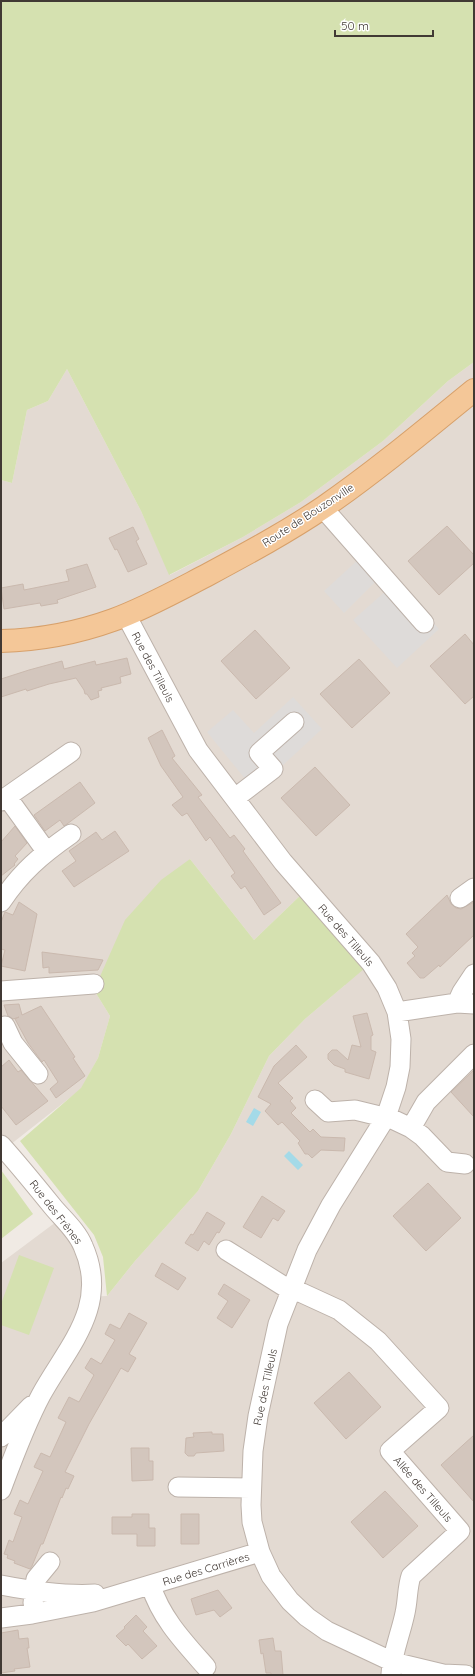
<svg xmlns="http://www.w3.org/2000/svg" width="475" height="1676" viewBox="0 0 475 1676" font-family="Quicksand,sans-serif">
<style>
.residential{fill:#e3dad2}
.green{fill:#d5e1b0}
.parking{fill:#dedbd9}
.water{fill:#a4dae8}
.building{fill:#d3c6bd;stroke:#cab9ae}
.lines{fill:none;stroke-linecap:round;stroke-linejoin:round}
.minor-casing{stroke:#bdb2aa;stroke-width:21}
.major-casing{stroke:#d7a06a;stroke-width:24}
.minor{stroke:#fff;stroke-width:19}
.major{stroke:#f4c798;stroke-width:22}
.labels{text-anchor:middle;stroke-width:3;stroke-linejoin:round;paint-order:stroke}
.street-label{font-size:11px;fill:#413934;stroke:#fff}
</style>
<rect width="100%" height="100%" fill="#f0eae4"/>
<!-- residential -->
<path class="residential" d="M474,362V1675H1V1263L56,1222L66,1232L80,1265L83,1297L107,1296L135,1261L198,1191L231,1134L269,1056L305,1019L345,985L306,890L254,940L190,859L94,990L110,1016L98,1058L81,1089L1,1152V480L12,483L27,410L48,401L67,369L141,511L170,575L243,537L301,502L383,441L448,381Z"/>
<!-- green -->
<path class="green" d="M1,1H474V362L448,381L383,441L301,502L243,537L169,575L141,511L67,369L48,401L27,410L12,483L1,480Z
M190,859L254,940L306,890L371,963L305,1019L269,1056L231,1134L198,1191L135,1261L107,1296L103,1257L94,1235L20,1141L81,1088L98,1058L110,1016L94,990L125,920L161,880Z
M1,1170L33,1214L1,1239Z
M19,1255L54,1268L29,1335L1,1325V1304Z"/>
<!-- parking -->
<path class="parking" d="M360,558L379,578L344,613L324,591Z
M396,582L439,629L397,668L353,620Z
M293,697L322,729L255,791L207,732L233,710L254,733Z"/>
<!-- water -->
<path class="water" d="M254,1108L261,1112L253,1126L246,1122Z
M289,1151L303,1165L298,1170L284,1156Z"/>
<!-- building -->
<path class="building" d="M447,526L474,555V563L439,595L408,561Z
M133,527L139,539L136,541L147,564L128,572L117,549L115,550L109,538Z
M87,564L96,587L57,600L58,603L41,606L40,603L4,609L1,588L23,584L24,590L69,581L66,570Z
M255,630L290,668L256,699L221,661Z
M465,634L474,645V696L465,704L430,666Z
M127,658L131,674L120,677L121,683L101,688L102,690L98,691L99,697L91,700L87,694H85L84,690L76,678L49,684L27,691L26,689L1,697V679L29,670L62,661L64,669L95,661L96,665Z
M359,659L390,693L352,728L320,694Z
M162,730L175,756L172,758L202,795L198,797L230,838L234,835L245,849L243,851L281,903L264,915L245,886L241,889L231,876L235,873L210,837L206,841L187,813L182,816L172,805L183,797L161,766L148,738Z
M315,767L350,805L316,836L281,798Z
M80,782L95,803L67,824L64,826L60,820L45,831L34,815Z
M15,826L27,843L15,856L18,859L14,864L15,865L1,876V842Z
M115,831L129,851L74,887L62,871L76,861L69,851L96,832L102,840Z
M447,895L451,904L456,908L461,909L474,902V935L440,967L439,965L424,978H420L407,963L415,956L412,953L418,947L406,934Z
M19,902L37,914L25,971L1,966L5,950L1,949V922L5,912L13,915Z
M42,952L103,960L98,970L49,973V967L43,968Z
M19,1004L22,1015L41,1006L75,1057L73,1058L85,1076L56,1098L50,1089L58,1082L44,1060L42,1062L28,1043L15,1019L19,1017L13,1019L8,1016L4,1005Z
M367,1013L373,1035L371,1036V1050L376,1052L369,1079L345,1072V1069L334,1065L328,1059V1054L332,1050H337L348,1060L352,1045L361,1047L353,1016Z
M296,1045L307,1057L278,1083L293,1098L290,1101L296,1108L291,1113L310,1132L313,1129L321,1137L345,1138L344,1151L321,1150L312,1158L308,1154H305L298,1143L300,1141L282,1122L278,1125L265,1111L271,1104L258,1097L274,1066Z
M9,1060L18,1072L21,1070L48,1101L16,1125L1,1106V1067Z
M474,1070V1117L451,1092Z
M428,1183L461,1218L426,1251L393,1216Z
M262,1196L285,1211L278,1221L273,1218L261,1238L243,1227Z
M207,1212L225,1223L219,1233L217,1232L209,1245L204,1241L198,1251L185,1243L191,1234L193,1235Z
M162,1263L186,1278L178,1290L155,1276Z
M224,1284L250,1300L232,1328L217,1318L228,1301L218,1294Z
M129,1313L147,1323L129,1354L136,1358L128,1372L121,1368L89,1424L65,1472L74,1476L68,1489L66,1488L62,1498L61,1497L43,1544H41L32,1566L30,1569L14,1563L15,1561L7,1558L8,1555L4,1554L9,1540L13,1542L22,1517L14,1514L20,1500L28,1504L43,1471L34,1467L41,1453L50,1457L66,1422L58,1418L69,1397L79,1402L94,1375L85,1368L91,1358L101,1364L115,1340L105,1334L110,1324L120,1329Z
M349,1372L381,1407L346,1439L314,1403Z
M212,1432V1434H223L224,1451L196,1453L194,1456H188L185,1453L186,1438L194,1437L193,1433Z
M474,1435V1502L441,1465Z
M131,1448H149V1461H153V1480L132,1481Z
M385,1491L418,1526L383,1558L351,1522Z
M132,1514H149V1528H155V1546H137V1534H112V1517H132Z
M181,1514H199V1544H181Z
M218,1590L232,1608L220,1617L214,1610L196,1615L191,1599Z
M136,1615L147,1627L143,1631L157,1646L142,1659L128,1644L126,1646L116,1636L125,1628L124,1627Z
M18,1630L19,1639L28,1638L29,1648H27L30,1667L14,1669L15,1671L1,1673V1633Z
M273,1638L275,1651H281L283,1675H271V1673H266L263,1653L261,1654L259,1640Z"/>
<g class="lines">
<!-- minor casing -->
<g class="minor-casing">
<path id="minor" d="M323,508L424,623
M126,615L198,750L283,862L371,963L387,988L397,1012L401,1039L400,1067L396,1087L386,1117L331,1205L307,1250L278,1324L258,1416L253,1451L251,1505L252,1522L260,1552L271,1576L290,1601L307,1617L327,1631L393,1662L443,1674L466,1675
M7,797L46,851
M235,798L273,769L259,753L294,722
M1,801L71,752
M460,898L474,888
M1,902C21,872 41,855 71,834
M1,991L94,984
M457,1003L462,992L474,974
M397,1012L457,1003L474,1004
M5,1026L13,1043L38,1074
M315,1100L328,1112L355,1110L392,1119L411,1128L422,1136L447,1162L465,1164
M411,1128L426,1102L474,1054
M1,1145C19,1165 36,1186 53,1207C63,1219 77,1231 83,1246C110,1306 68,1346 41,1395C25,1425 13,1458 1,1490
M226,1250L285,1287L302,1293L339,1310L378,1341L439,1408L390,1451L460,1531L411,1576C407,1588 408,1600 405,1613C401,1633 392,1653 391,1674
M1,1437L31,1406
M178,1487L251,1488
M1,1585C32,1591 64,1596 95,1594
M151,1586C161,1618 184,1642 206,1667
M33,1603L36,1579L50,1562
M1,1618L32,1614L93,1602L260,1552"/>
</g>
<!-- major casing -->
<g class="major-casing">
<path id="major" d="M1,641C39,640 77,633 113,620C146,608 178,590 209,574C248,553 287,532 324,507C376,471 425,430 474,390"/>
</g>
<!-- minor -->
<use href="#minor" class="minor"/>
<!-- major -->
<use href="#major" class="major"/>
</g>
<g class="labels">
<!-- street labels -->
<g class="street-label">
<text transform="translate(308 515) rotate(-33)" y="4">Route de Bouzonville</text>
<text transform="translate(153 667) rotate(62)" y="4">Rue des Tilleuls</text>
<text transform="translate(346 935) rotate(49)" y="4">Rue des Tilleuls</text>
<text transform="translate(56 1212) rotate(52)" y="4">Rue des Frênes</text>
<text transform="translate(265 1387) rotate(-78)" y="4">Rue des Tilleuls</text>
<text transform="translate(423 1489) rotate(49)" y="4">Allée des Tilleuls</text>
<text transform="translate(206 1569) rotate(-17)" y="4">Rue des Carrières</text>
</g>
</g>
<!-- border -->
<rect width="475" height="1676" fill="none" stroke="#413934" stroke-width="4"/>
<!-- scale -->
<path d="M335 30v6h98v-6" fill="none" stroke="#413934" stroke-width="2"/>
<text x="341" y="30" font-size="12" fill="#413934" stroke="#ffffff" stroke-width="3" paint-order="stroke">50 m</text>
</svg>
